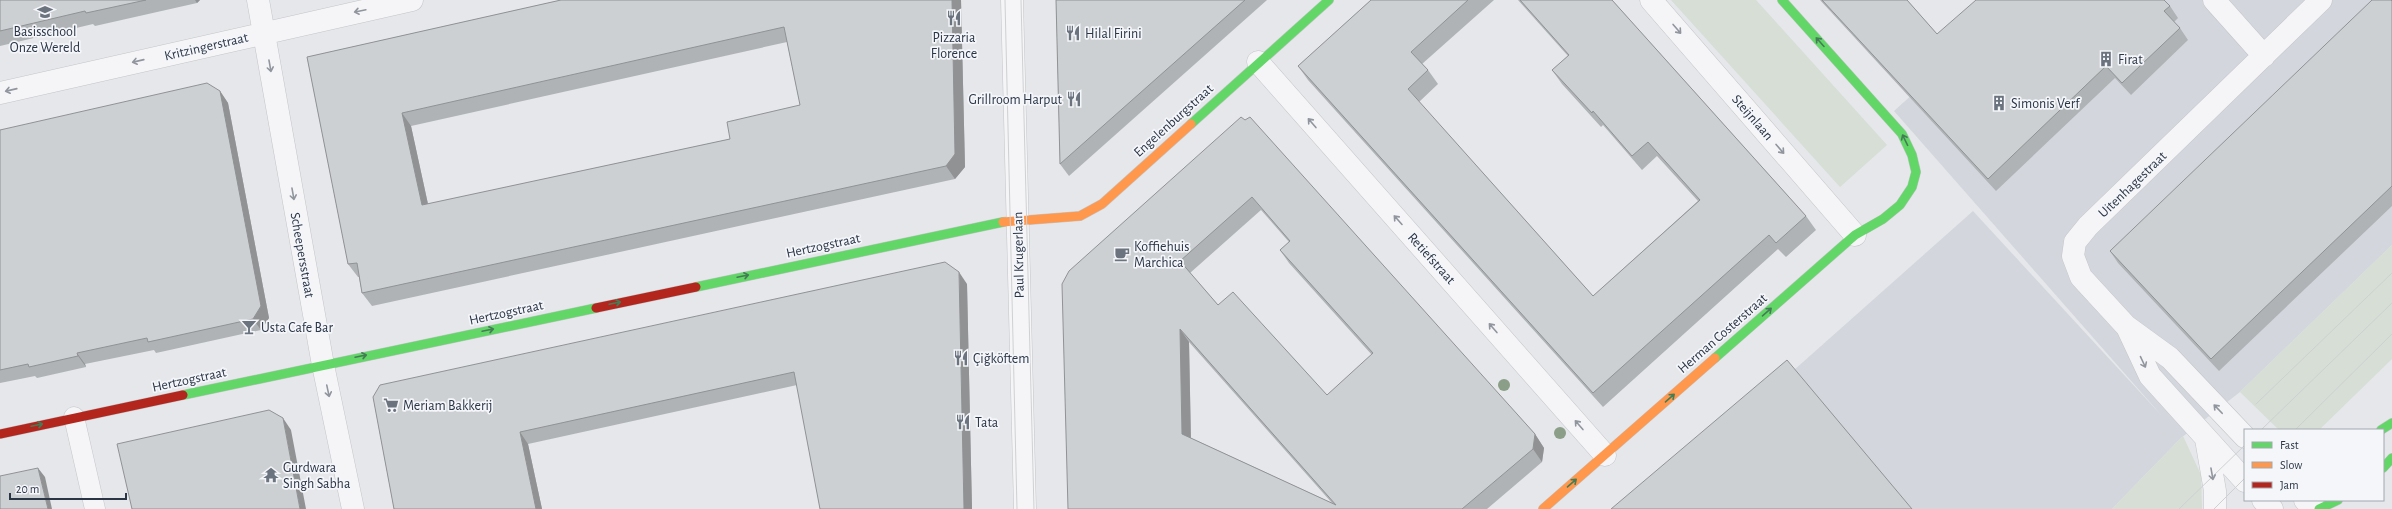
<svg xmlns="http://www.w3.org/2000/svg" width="2392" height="509" viewBox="0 0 2392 509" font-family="'Alegreya Sans',sans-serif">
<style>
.built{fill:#d3d7dd}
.green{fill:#d6ded5}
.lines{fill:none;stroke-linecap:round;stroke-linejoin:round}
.lane-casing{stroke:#c3c5c8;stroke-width:21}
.street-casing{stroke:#c3c5c8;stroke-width:23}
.fast-casing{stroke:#c3c5c8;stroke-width:10}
.slow-casing{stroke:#c3c5c8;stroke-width:10}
.jam-casing{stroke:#c3c5c8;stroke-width:10}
.lane{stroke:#f5f5f7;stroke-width:20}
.street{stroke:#f5f5f7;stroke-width:22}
.fast{stroke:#63d668;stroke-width:9}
.slow{stroke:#ff974d;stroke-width:9}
.jam{stroke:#b3261e;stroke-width:9}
.tram{stroke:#ced0d2;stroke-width:1}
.tree{fill:#8b9e87}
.wall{fill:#b0b3b5;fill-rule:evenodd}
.shaded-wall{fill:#909294}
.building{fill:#cdd0d3;stroke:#909294;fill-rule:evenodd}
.oneway{stroke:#90959e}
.oneway2{stroke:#447d55}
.labels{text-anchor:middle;stroke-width:3.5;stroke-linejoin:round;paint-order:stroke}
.poi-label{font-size:14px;fill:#2a3546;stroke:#f4f6f9;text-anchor:start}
.street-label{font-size:14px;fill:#2a3546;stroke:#f4f6f9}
</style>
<rect width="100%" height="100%" fill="#e5e7ea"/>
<!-- built -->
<path class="built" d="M1999,0H2392V245L2240,392L2181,438L2112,509H1631L1794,370L1973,211L2162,416L1894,111L1967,45Z"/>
<!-- green -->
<path class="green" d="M1671,0H1756L1887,145L1840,187Z
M2392,245V359L2319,430H2279L2240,392Z
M2183,436L2201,475L2202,509H2112Z"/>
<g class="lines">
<!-- lane casing -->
<g class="lane-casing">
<path id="lane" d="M74,417L95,509"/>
</g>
<!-- street casing -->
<g class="street-casing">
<path id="street" d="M258,0L323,365L353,509
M1012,0L1025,509
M1651,0L1855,235
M2214,0L2264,56
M1258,62L1605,455
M0,93L412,0
M2127,327L2150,376L2245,481
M2245,437L2170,358L2126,326L2081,277L2073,256L2075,242L2088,226L2321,0
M2206,439L2215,491V509
M2263,500L2272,509
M2305,500L2315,509"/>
</g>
<!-- fast casing -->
<g class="fast-casing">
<path id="fast" d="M1191,124L1329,0
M696,287L1003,222
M1715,358L1855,235L1883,219L1900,205L1912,187L1916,172L1912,155L1902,134L1782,0
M183,395L596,308
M2381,430L2392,423
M2383,468L2392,458
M2319,509L2338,500"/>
</g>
<!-- slow casing -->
<g class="slow-casing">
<path id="slow" d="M1003,222L1080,216L1102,204L1191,124
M1543,509L1715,358"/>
</g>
<!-- jam casing -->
<g class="jam-casing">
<path id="jam" d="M596,308L696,287
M0,434L183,395"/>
</g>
<!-- lane -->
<use href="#lane" class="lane"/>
<!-- street -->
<use href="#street" class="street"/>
<!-- fast -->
<use href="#fast" class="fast"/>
<!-- slow -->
<use href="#slow" class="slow"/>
<!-- jam -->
<use href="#jam" class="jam"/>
<!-- tram -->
<path class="tram" d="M1005,0L1017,509
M1021,0L1034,509
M2256,404L2392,273
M2261,430L2392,303
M2295,430L2392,334
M2179,509L2245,445
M2214,509L2245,478"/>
</g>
<!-- trees -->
<g class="tree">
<circle cx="1504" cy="385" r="6"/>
<circle cx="1560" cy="433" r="6"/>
</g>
<!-- wall -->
<path class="wall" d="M0,0H200L197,3L95,26L93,24L0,46Z
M561,0H961L965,167L955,179L372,306L362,293L359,277H358L348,264L307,57ZM787,42L800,105L730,139L428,204L411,126Z
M1056,0H1267L1069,176L1060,164Z
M1371,0H1494L1422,64L1428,70L1438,84L1419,102L1593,296L1698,201L1657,156L1642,170L1603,125L1601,127L1562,84L1552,70L1568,56L1518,0H1612L1806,216L1816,230L1786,257L1778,249L1603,407L1308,80L1298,66Z
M1820,0H1907L1937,34L2170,6L2178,18L2174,22L2180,28L2188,40L2131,95L2115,78L1996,191Z
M2392,1V206L2219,371L2118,263L2110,251Z
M220,91L228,103L269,318L261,330L156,353L154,350L85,364L86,367L37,378L35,376L0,383V130Z
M1241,117L1535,434L1544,448L1542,462L1487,509H1068ZM1261,210L1289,242L1280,250L1289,263L1372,355L1327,395L1218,305L1190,273ZM1189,342L1332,503L1191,438Z
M967,284L972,509H820L797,385L528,444L542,509H394L373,397Z"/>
<!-- shaded-wall -->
<path class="shaded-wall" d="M195,0H200L197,3Z
M952,0H961L965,167L955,179L946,166Z
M220,91L228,103L269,318L261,330L253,319Z
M402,113L411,126L431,218L422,205Z
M959,272L967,284L972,509H964Z
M1180,329L1189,342L1191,447L1182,434Z
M77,353L85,364L86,367L78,356Z
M283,418L291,430L306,509H300Z
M520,432L528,444L542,509H536Z
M1535,434L1544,448L1542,462L1533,449Z
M38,468L45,477L52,509H48Z"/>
<!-- building -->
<path class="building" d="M0,0H146L86,13L85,11L0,31Z
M561,0H952L955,154L946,166L362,293L357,263L348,264L307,57ZM784,27L800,105L727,122L730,139L422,205L402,113Z
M1056,0H1245L1060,164Z
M1371,0H1468L1411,52L1428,70L1408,89L1593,296L1700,200L1648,142L1632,156L1593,111L1592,113L1552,70L1569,55L1520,0H1612L1806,216L1776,243L1769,235L1593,393L1298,66Z
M1822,0H1907L1937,34L1976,0H2164L2170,6L2164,11L2180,28L2122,83L2106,66L1988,179Z
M2372,0H2391L2392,1V186L2211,359L2110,251Z
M207,83L220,91L261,306L253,319L148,342L147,338L77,353L78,356L29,367L28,364L0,370V130Z
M1241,117L1245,120L1250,117L1535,434L1533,449L1462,509H1068L1062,284L1069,271ZM1252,197L1290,241L1280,250L1373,353L1327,395L1233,292L1218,305L1180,261ZM1180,329L1336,505L1182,434Z
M945,262L959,272L964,509H820L794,372L520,432L536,509H394L373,397L380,385Z
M1787,360L1912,509H1611Z
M269,410L283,418L300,509H132L117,444Z
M38,468L48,509H0V476Z"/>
<!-- one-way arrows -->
<defs><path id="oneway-shaft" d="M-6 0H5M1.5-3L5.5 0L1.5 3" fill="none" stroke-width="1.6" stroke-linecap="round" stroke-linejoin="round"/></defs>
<g class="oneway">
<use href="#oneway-shaft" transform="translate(360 11) rotate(168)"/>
<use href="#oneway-shaft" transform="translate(1677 29) rotate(49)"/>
<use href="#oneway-shaft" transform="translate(138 61) rotate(167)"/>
<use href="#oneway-shaft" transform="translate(270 66) rotate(80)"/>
<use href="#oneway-shaft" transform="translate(11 90) rotate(167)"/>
<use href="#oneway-shaft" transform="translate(1312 123) rotate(-131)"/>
<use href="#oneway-shaft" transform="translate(1780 149) rotate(49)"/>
<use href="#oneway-shaft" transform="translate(293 194) rotate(80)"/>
<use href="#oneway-shaft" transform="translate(1398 220) rotate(-132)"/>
<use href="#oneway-shaft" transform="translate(1493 328) rotate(-131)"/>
<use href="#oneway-shaft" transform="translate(2143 362) rotate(65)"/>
<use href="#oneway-shaft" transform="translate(328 391) rotate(78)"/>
<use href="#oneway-shaft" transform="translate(2218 409) rotate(-134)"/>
<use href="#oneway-shaft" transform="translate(1579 425) rotate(-131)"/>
<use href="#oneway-shaft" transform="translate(2212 474) rotate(80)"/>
</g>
<g class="oneway2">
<use href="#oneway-shaft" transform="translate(1820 42) rotate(-132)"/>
<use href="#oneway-shaft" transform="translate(1905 140) rotate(-116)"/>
<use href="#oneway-shaft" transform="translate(743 276) rotate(-12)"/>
<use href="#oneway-shaft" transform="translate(615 303) rotate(-12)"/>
<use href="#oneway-shaft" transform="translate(1767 312) rotate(-41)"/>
<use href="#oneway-shaft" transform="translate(488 330) rotate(-12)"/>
<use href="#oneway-shaft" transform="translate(361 356) rotate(-12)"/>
<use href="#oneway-shaft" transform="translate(1670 398) rotate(-41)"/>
<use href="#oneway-shaft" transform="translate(37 425) rotate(-12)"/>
<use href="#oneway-shaft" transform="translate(1572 483) rotate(-41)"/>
</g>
<!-- icons -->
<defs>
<g id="school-bare" transform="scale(1.2)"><path d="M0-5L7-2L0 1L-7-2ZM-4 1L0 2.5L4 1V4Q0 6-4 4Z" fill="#6b737f" stroke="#f4f6f9" stroke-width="2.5" paint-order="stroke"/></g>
<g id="restaurant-bare" transform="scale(1.2)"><path d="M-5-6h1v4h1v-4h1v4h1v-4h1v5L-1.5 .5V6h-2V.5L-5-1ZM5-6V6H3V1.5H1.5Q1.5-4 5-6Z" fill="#6b737f" stroke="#f4f6f9" stroke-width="2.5" paint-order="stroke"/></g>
<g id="building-bare" transform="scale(1.2)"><path d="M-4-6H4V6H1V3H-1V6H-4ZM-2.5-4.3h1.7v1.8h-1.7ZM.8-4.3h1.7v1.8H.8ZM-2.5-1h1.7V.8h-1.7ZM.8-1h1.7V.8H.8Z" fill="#6b737f" stroke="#f4f6f9" stroke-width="2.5" paint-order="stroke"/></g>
<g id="cafe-bare" transform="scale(1.2)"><path d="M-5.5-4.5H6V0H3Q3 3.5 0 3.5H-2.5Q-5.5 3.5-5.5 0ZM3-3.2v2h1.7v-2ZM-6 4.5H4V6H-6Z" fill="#6b737f" stroke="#f4f6f9" stroke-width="2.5" paint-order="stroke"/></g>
<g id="bar-bare" transform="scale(1.2)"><path d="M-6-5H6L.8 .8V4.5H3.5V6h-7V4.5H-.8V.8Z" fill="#6b737f" stroke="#f4f6f9" stroke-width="2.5" paint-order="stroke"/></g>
<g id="supermarket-bare" transform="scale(1.2)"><path d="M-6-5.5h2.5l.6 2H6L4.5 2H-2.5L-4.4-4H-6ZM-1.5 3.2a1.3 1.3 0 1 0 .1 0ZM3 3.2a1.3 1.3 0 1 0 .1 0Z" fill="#6b737f" stroke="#f4f6f9" stroke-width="2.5" paint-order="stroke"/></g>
<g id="temple-bare" transform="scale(1.2)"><path d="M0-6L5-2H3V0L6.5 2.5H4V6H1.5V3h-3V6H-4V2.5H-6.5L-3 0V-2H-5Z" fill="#6b737f" stroke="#f4f6f9" stroke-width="2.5" paint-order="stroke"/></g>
</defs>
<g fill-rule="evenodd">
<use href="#school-bare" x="45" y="12"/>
<use href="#restaurant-bare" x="954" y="18"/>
<use href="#restaurant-bare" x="1073" y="33"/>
<use href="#building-bare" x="2106" y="59"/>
<use href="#restaurant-bare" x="1074" y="99"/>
<use href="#building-bare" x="1999" y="103"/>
<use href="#cafe-bare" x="1122" y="254"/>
<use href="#bar-bare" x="249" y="327"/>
<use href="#restaurant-bare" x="961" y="358"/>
<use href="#supermarket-bare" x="391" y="405"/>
<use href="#restaurant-bare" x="963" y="422"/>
<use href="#temple-bare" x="271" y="475"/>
</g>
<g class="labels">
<!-- poi labels -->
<g class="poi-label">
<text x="45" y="36" text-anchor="middle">Basisschool<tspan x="45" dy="16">Onze Wereld</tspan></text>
<text x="1085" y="38">Hilal Firini</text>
<text x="954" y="42" text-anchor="middle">Pizzaria<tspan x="954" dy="16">Florence</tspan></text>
<text x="2118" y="64">Firat</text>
<text x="1062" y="104" text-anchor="end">Grillroom Harput</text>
<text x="2011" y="108">Simonis Verf</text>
<text x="1134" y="251">Koffiehuis<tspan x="1134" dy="16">Marchica</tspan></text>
<text x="261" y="332">Usta Cafe Bar</text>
<text x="973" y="363">Çiğköftem</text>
<text x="403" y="410">Meriam Bakkerij</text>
<text x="975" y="427">Tata</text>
<text x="283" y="472">Gurdwara<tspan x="283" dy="16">Singh Sabha</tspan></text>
</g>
<!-- street labels -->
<g class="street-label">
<text transform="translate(206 46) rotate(-13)" y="5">Kritzingerstraat</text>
<text transform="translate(1753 117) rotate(49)" y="5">Steijnlaan</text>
<text transform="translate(1173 120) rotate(-42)" y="5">Engelenburgstraat</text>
<text transform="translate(2132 184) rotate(-44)" y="5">Uitenhagestraat</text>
<text transform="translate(823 245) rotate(-12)" y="5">Hertzogstraat</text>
<text transform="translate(303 255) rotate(80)" y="5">Scheepersstraat</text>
<text transform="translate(1018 255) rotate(-91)" y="5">Paul Krugerlaan</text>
<text transform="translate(1432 258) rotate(48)" y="5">Retiefstraat</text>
<text transform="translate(506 312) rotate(-12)" y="5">Hertzogstraat</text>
<text transform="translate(1722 333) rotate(-41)" y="5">Herman Costerstraat</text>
<text transform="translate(189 379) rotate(-12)" y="5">Hertzogstraat</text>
</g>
</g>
<!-- legend -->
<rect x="2244" y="429" width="140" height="72" fill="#f4f6f9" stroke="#a3a9b1"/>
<rect x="2252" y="442" width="20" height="6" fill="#63d668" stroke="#a3a9b1"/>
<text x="2280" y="449" font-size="12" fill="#2a3546">Fast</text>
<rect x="2252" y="462" width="20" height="6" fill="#ff974d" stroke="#a3a9b1"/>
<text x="2280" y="469" font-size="12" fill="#2a3546">Slow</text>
<rect x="2252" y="482" width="20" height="6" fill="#b3261e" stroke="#a3a9b1"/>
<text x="2280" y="489" font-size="12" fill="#2a3546">Jam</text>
<!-- scale -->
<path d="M10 493v6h116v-6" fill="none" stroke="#2a3546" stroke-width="2"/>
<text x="16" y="493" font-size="12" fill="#2a3546" stroke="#f4f6f9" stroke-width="3" paint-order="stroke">20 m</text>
</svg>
